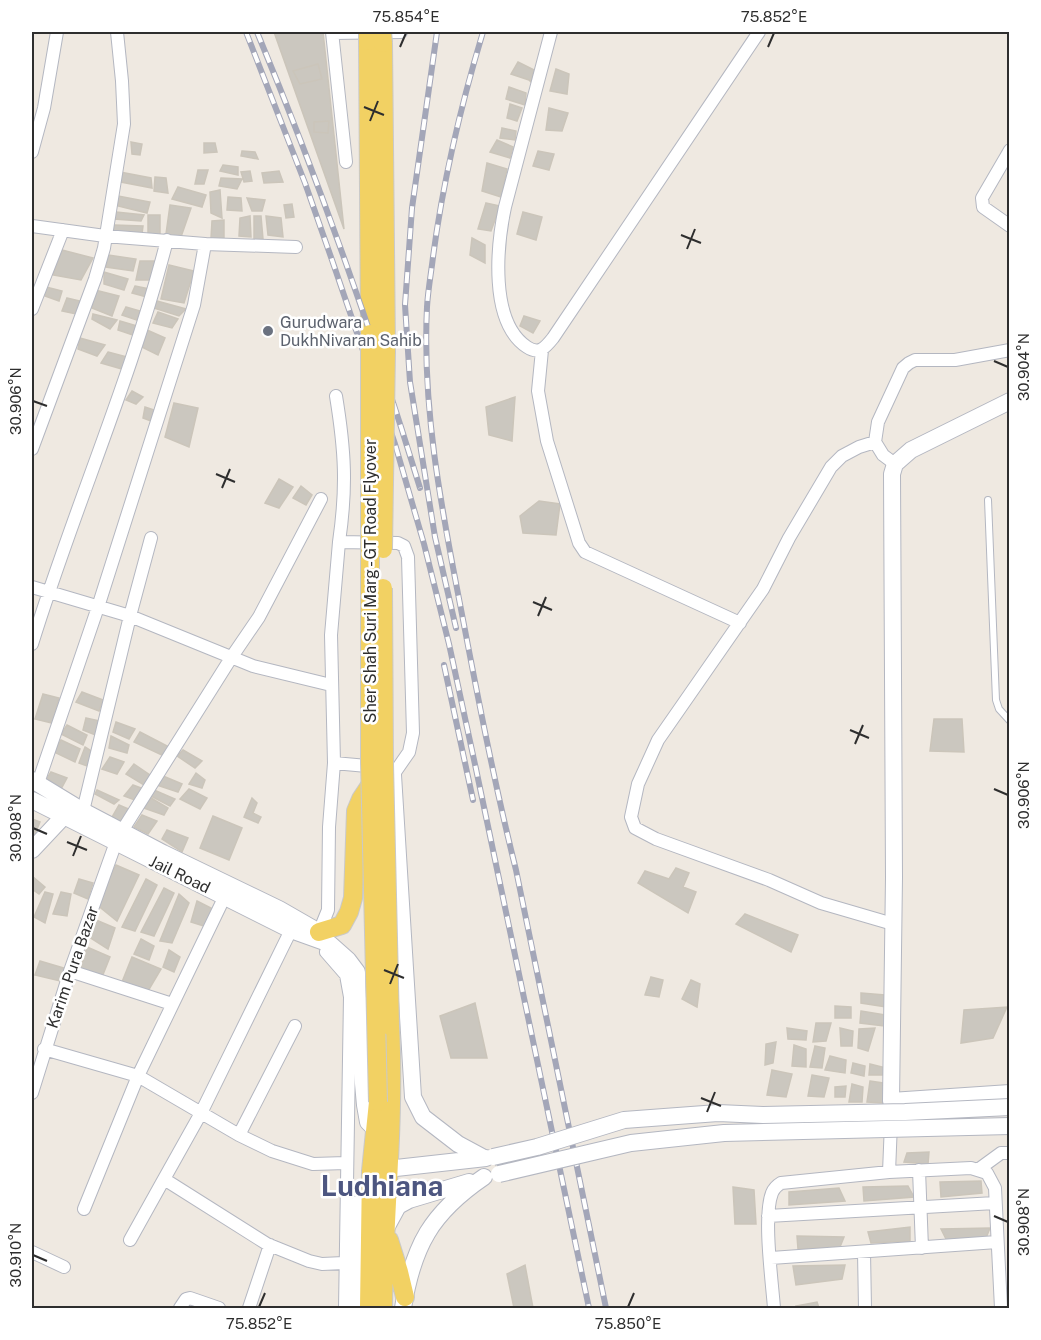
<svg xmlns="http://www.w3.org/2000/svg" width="1041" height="1340" viewBox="0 0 1041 1340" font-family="'Public Sans',sans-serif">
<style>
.building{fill:#cbc7bf;stroke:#cbc5ba;stroke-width:1.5}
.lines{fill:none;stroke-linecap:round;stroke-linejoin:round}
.lane-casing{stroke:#b4b7c1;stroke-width:8}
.street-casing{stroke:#b4b7c1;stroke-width:14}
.secondary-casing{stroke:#b4b7c1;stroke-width:18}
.primary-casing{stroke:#c9c9c9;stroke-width:20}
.lane{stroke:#fff;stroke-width:6}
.street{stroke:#fff;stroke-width:12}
.secondary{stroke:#fff;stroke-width:16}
.primary{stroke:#f2d163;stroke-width:18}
.rail-casing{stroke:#a3a6b8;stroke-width:6}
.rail{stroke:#fff;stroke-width:4;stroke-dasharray:11;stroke-linecap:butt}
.secondary-bridge-casing{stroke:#b4b7c1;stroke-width:18;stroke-linecap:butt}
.primary-bridge-casing{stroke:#c9c9c9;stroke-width:20;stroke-linecap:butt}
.secondary-bridge{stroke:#fff;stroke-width:16}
.primary-bridge{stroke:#f2d163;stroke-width:18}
.ticks{fill:none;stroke:#2e2e2e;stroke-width:2}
.worship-dot{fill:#6b7280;stroke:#fff;stroke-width:2}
.labels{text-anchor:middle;stroke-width:5;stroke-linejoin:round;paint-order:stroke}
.worship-label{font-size:16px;fill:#5b616d;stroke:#fff;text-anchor:start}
.street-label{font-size:16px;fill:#2e2e2e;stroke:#fff}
.town-label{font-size:28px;font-weight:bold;fill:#4d5680;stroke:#fff}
.neatline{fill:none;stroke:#2e2e2e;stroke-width:2}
.ticks-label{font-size:15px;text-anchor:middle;fill:#2e2e2e}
</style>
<rect width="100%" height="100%" fill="#efe9e1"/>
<!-- building -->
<path class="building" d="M274,32H323L344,229Z
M518,62L534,70L531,82L529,80L511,74Z
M318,64L322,79L300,84L293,71Z
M556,69L569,74L567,94L550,91Z
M509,87L526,93L525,105L506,99Z
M510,104L522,108L517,121L507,118Z
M549,108L568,113L562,131L546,130Z
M329,121L328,133L314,132V122Z
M502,128L516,131L515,140L500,138Z
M497,140L513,147L510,158L490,152Z
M131,142L142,144L140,155L132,154Z
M204,143H215L217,152L204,153Z
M242,151L255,152L258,159L241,156Z
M538,151L554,154L549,170L533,166Z
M487,163L507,169L501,197L482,191Z
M223,165L238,167V175L220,171Z
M198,170H208L204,184H195Z
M250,171L252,181L244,182L241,172Z
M279,171L283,182L264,183L262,173Z
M120,172L151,178L152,188L121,182Z
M155,177L166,178L168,193L154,191Z
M221,178L242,179L237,189L219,186Z
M178,187L206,195L202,207L172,199Z
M220,190L222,218L211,213L210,192Z
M118,196L150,202L147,213L118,206Z
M228,197L241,198L242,211L227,210Z
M247,198L265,200L262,211H252Z
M486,203L500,206L491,231L478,229Z
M292,204L294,217L286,218L284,205Z
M170,205L191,208L181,237L166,234Z
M116,212L144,215L141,221L114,219Z
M523,212L542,217L536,240L517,234Z
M148,215H160V235L148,233Z
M250,216L251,237L239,236L240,218Z
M254,216H261L263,239L254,240Z
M266,216L281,218L283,237L268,235Z
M224,220V238H211L212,221Z
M114,225L143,226L142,234H110Z
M472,238L485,245V263L470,255Z
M62,250L93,258L81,280L53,275Z
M108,255L136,259L133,271L106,267Z
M140,261H156L150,280H136Z
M169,265L194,271L184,303L161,299Z
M104,272L128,279L124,290L104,284Z
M135,286L150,289L147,297L132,293Z
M46,287L62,291L59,301L45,296Z
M95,290L119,296L112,316L92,308Z
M67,298L80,301L77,314L62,311Z
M157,301L186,309L179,316L154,308Z
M126,307L140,311L137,320L122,315Z
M158,312L178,319L172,328L153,323Z
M93,314L117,320L110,329L92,319Z
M524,316L540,321L533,333L520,326Z
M120,321L137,326L133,335L118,330Z
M147,330L165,338L158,355L142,347Z
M80,338L105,345L97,356L78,349Z
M108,352L127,357L122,369L101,363Z
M132,391L143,397L136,404L126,400Z
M515,397L512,441L489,435L486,407Z
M174,403L198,408L189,447L165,437Z
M145,407L154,410L151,421L143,418Z
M279,479L293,487L279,508L265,503Z
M301,486L312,495L306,505L293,498Z
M539,501L560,504L556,535L523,533L520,516Z
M82,692L103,700L99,711L76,702Z
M43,694L59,698L52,723L35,719Z
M86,718L100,721L98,736L83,730Z
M934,719H962L964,752L930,751Z
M116,722L135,729L129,739L113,732Z
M67,725L87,735L83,745L61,734Z
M140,732L169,747L162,755L134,742Z
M111,736L129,745L127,753L109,748Z
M61,740L80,749L75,762L54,752Z
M85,747L93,752L90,767L79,763Z
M183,750L202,761L195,768L177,756Z
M110,757L124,762L117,774L102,769Z
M134,764L150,775L144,785L126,774Z
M51,772L67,778L61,789L47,778Z
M196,773L205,780L202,788L189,784Z
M163,776L182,784L178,792L157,785Z
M133,785L141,788L135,800L124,796Z
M189,789L207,798L200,809L180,799Z
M97,790L119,800L114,804L95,794Z
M154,790L175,799L170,806L149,795Z
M151,798L168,808L164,815L144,808Z
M252,798L257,803L253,813L261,817L258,823L244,817Z
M119,805L131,810L120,823L111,819Z
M142,815L157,821L148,834L134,827Z
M213,816L242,828L229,860L200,848Z
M32,819L40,822L33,839L32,838Z
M167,830L188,838L182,852L162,839Z
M116,865L139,875L117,921L96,904Z
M676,868L689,873L683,887L696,892L688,913L638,883L645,871L669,879Z
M32,876L45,887L39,894L32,889Z
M79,879L93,883L88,899L74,893Z
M146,879L157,885L135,931L122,927Z
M164,888L174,893L154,936L141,932Z
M45,892L53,894L45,923L34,917Z
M61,892L71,894L67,916L53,914Z
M179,894L189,903L172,943L160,941Z
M197,901L213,909L204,926L191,922Z
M745,914L798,935L791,952L736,924Z
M96,920L115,928L108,949L89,937Z
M141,939L154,946L149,960L134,954Z
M87,947L110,957L102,977L80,970Z
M169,950L180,957L174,972L163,967Z
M132,957L161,969L148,991L122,982Z
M40,961L67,969L60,981L35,975Z
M651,977L663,980L659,997L645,995Z
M691,980L700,984L697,1007L682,999Z
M861,993L885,995L887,1007L861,1003Z
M475,1003L487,1058H451L440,1016Z
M835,1006L851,1007V1018H835Z
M1007,1007L993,1038L961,1043L964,1010Z
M861,1011L886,1015L884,1026L860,1023Z
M816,1023H831L826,1041L813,1042Z
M787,1028L807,1031L806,1040L788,1039Z
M840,1028L853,1031L852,1046H841Z
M875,1028L868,1051L858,1048L859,1029Z
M776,1042L773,1063L765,1065L766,1044Z
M794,1045L806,1049V1067L792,1066Z
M815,1046L825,1048L822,1068L810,1067Z
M830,1056L846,1060L845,1073L825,1070Z
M853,1063L865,1066L864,1076L851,1073Z
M870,1064L886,1068L883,1075H869Z
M772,1070L792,1074L786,1097L767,1095Z
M812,1075L829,1078L824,1097L808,1096Z
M870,1081L883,1083L884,1103L867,1102Z
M852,1084L863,1087L862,1102H849Z
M846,1086L845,1097H835V1087Z
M929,1152L928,1164L904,1162L907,1153Z
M981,1181L982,1193L941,1197L940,1182Z
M908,1186L914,1197L864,1201L863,1187Z
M733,1187L754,1190L756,1224H735Z
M839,1188L845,1201L789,1205V1192Z
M910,1227V1241L871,1243L868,1232Z
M990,1228L986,1238L947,1241L941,1229Z
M797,1236L844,1237L840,1247L798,1249Z
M525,1265L533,1308H514L507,1274Z
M845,1265L842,1279L796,1285L793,1266Z
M817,1302L819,1308H797L796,1306Z"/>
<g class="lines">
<!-- lane casing -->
<g class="lane-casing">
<path id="lane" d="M988,500L996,700L999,709L1010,721"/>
</g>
<!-- street casing -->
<g class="street-casing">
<path id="street" d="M332,32L346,162
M551,32L505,207C497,245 489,322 527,347C539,355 545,348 553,338L759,32
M333,33L401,32
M1010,150L982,198L983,207L1010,226
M32,152L44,108L57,32
M32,226L105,236L205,244L296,247
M32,309L63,230
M542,350L538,391L547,441L579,543L585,552L740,623
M336,396C345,451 347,487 339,542
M875,442L859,447L842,456L831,467L789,538L763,589L658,740L638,784L631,817L635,828L656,839L769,880L821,903L893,924
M32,449L95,279L104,248L124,124L122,81L117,32
M895,464L883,455L875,442L878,422L903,368L909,363L915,360H955L1010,350
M32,587L130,616L253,666L331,685
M32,644C74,508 132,378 167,240
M334,763L378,767
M38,783L98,607L194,305L205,244
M83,811L130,616L151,538
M122,831L231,658L259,617L321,499
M291,930L201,1113L164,1179L267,1244L309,1261L322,1264L344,1263
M319,932L328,910L329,827L334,763L331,635L339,542L398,543L404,546L408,557L413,733L409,752L393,775
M330,944L326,952L346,975L350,997L345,1308
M70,971L172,1004
M44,1049L138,1076L239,1135L272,1151L313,1164L346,1163
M32,1093L70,971L116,842
M239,1135L295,1026
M979,1169L1001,1153H1010
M919,1170L922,1248
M889,1172L891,1123
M84,1209L138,1076L225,896
M768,1216L995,1203
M130,1240L164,1179
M32,1252L64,1267
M864,1252L865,1308
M771,1258L997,1242
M180,1308L186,1299L190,1298L219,1308
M249,1308L270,1245
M774,1308C772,1281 763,1216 772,1193C774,1188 776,1186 781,1183L889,1172L971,1168L987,1173L995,1188L1001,1308"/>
</g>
<!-- secondary casing -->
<g class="secondary-casing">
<path id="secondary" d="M1010,401L911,450L895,464L892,474L894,877L891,1101L1010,1093
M386,768L393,775L413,1097L423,1117L458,1144L484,1158
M32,780L83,811L163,853L279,909L319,932
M32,800L291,930L330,944L348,960L357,972L360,1051L365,1105L368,1122L377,1131
M32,850L63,817
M378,1170L486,1158
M385,1230L398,1206L409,1200L469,1182
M357,1308L356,1264L358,1204
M403,1308C413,1246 431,1213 484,1177"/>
</g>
<!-- primary casing -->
<g class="primary-casing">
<path id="primary" d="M368,41L370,334
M383,43L386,350
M319,932L342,925L349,912L353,898L356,811L361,799L371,784
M389,1240L399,1272L405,1297
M369,1308L371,1171L378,1102
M383,1308C384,1214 395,1120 390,1026"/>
</g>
<!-- lane -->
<use href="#lane" class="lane"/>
<!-- street -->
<use href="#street" class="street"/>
<!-- secondary -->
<use href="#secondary" class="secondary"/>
<!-- primary -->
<use href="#primary" class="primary"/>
<!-- rail casing -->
<g class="rail-casing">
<path id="rail" d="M246,32L305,183L332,260L395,444L424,544L449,644L476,769L589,1308
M257,32C319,181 373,334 420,488
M437,32L412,208L405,305L410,382L435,537L456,628
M483,32C461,105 443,181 433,257C431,274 428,290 427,307C422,407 441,506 460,604C477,693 494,782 516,870L606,1308
M444,665L473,800"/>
</g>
<!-- rail -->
<use href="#rail" class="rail"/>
<!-- secondary-bridge casing -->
<g class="secondary-bridge-casing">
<path id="secondary-bridge" d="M493,1157L537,1147L624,1120L718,1113L763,1115L905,1112L1010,1107
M499,1174L631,1143L724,1133L1010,1126"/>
</g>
<!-- primary-bridge casing -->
<g class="primary-bridge-casing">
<path id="primary-bridge" d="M368,32V41
M382,32L383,43
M370,334V762L378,1102
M383,549L386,350
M383,588L384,764L390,1026"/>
</g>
<!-- secondary-bridge -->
<use href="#secondary-bridge" class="secondary-bridge"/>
<!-- primary-bridge -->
<use href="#primary-bridge" class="primary-bridge"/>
</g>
<!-- ticks -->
<path class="ticks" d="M400,47L406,33M768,47L774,33M364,107L384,115M370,121L378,101M681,235L701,243M687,249L695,229M994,361L1008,367M33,401L47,406M216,474L235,482M222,488L230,469M533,602L552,610M538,616L546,597M850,730L869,738M855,744L863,725M994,789L1008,795M33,828L47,834M67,842L87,850M73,856L81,836M384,970L404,978M390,984L398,964M701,1098L721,1106M707,1112L715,1092M994,1216L1008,1222M33,1255L47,1261M259,1307L265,1293M628,1307L634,1293"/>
<!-- markers -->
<circle class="worship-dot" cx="268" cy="331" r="6"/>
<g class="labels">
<!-- worship labels -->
<g class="worship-label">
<text x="280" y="328">Gurudwara<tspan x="280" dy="18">DukhNivaran Sahib</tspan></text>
</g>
<!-- street labels -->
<g class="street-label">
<text transform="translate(370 581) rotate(-90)" y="6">Sher Shah Suri Marg - GT Road Flyover</text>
<text transform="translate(180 874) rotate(26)" y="6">Jail Road</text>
<text transform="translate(72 967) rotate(-71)" y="6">Karim Pura Bazar</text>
</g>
<!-- town labels -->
<g class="town-label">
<text x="382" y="1196">Ludhiana</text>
</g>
</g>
<!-- border -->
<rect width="1041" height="1340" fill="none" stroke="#ffffff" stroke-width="66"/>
<rect x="33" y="33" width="975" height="1274" class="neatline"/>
<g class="ticks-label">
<text x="406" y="22">75.854°E</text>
<text x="774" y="22">75.852°E</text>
<text transform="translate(1024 367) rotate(-90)" y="5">30.904°N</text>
<text transform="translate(16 401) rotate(-90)" y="5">30.906°N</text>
<text transform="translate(1024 795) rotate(-90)" y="5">30.906°N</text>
<text transform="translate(16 828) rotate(-90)" y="5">30.908°N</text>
<text transform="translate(1024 1222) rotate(-90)" y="5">30.908°N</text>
<text transform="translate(16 1255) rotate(-90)" y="5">30.910°N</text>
<text x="259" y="1329">75.852°E</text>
<text x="628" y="1329">75.850°E</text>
</g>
</svg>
